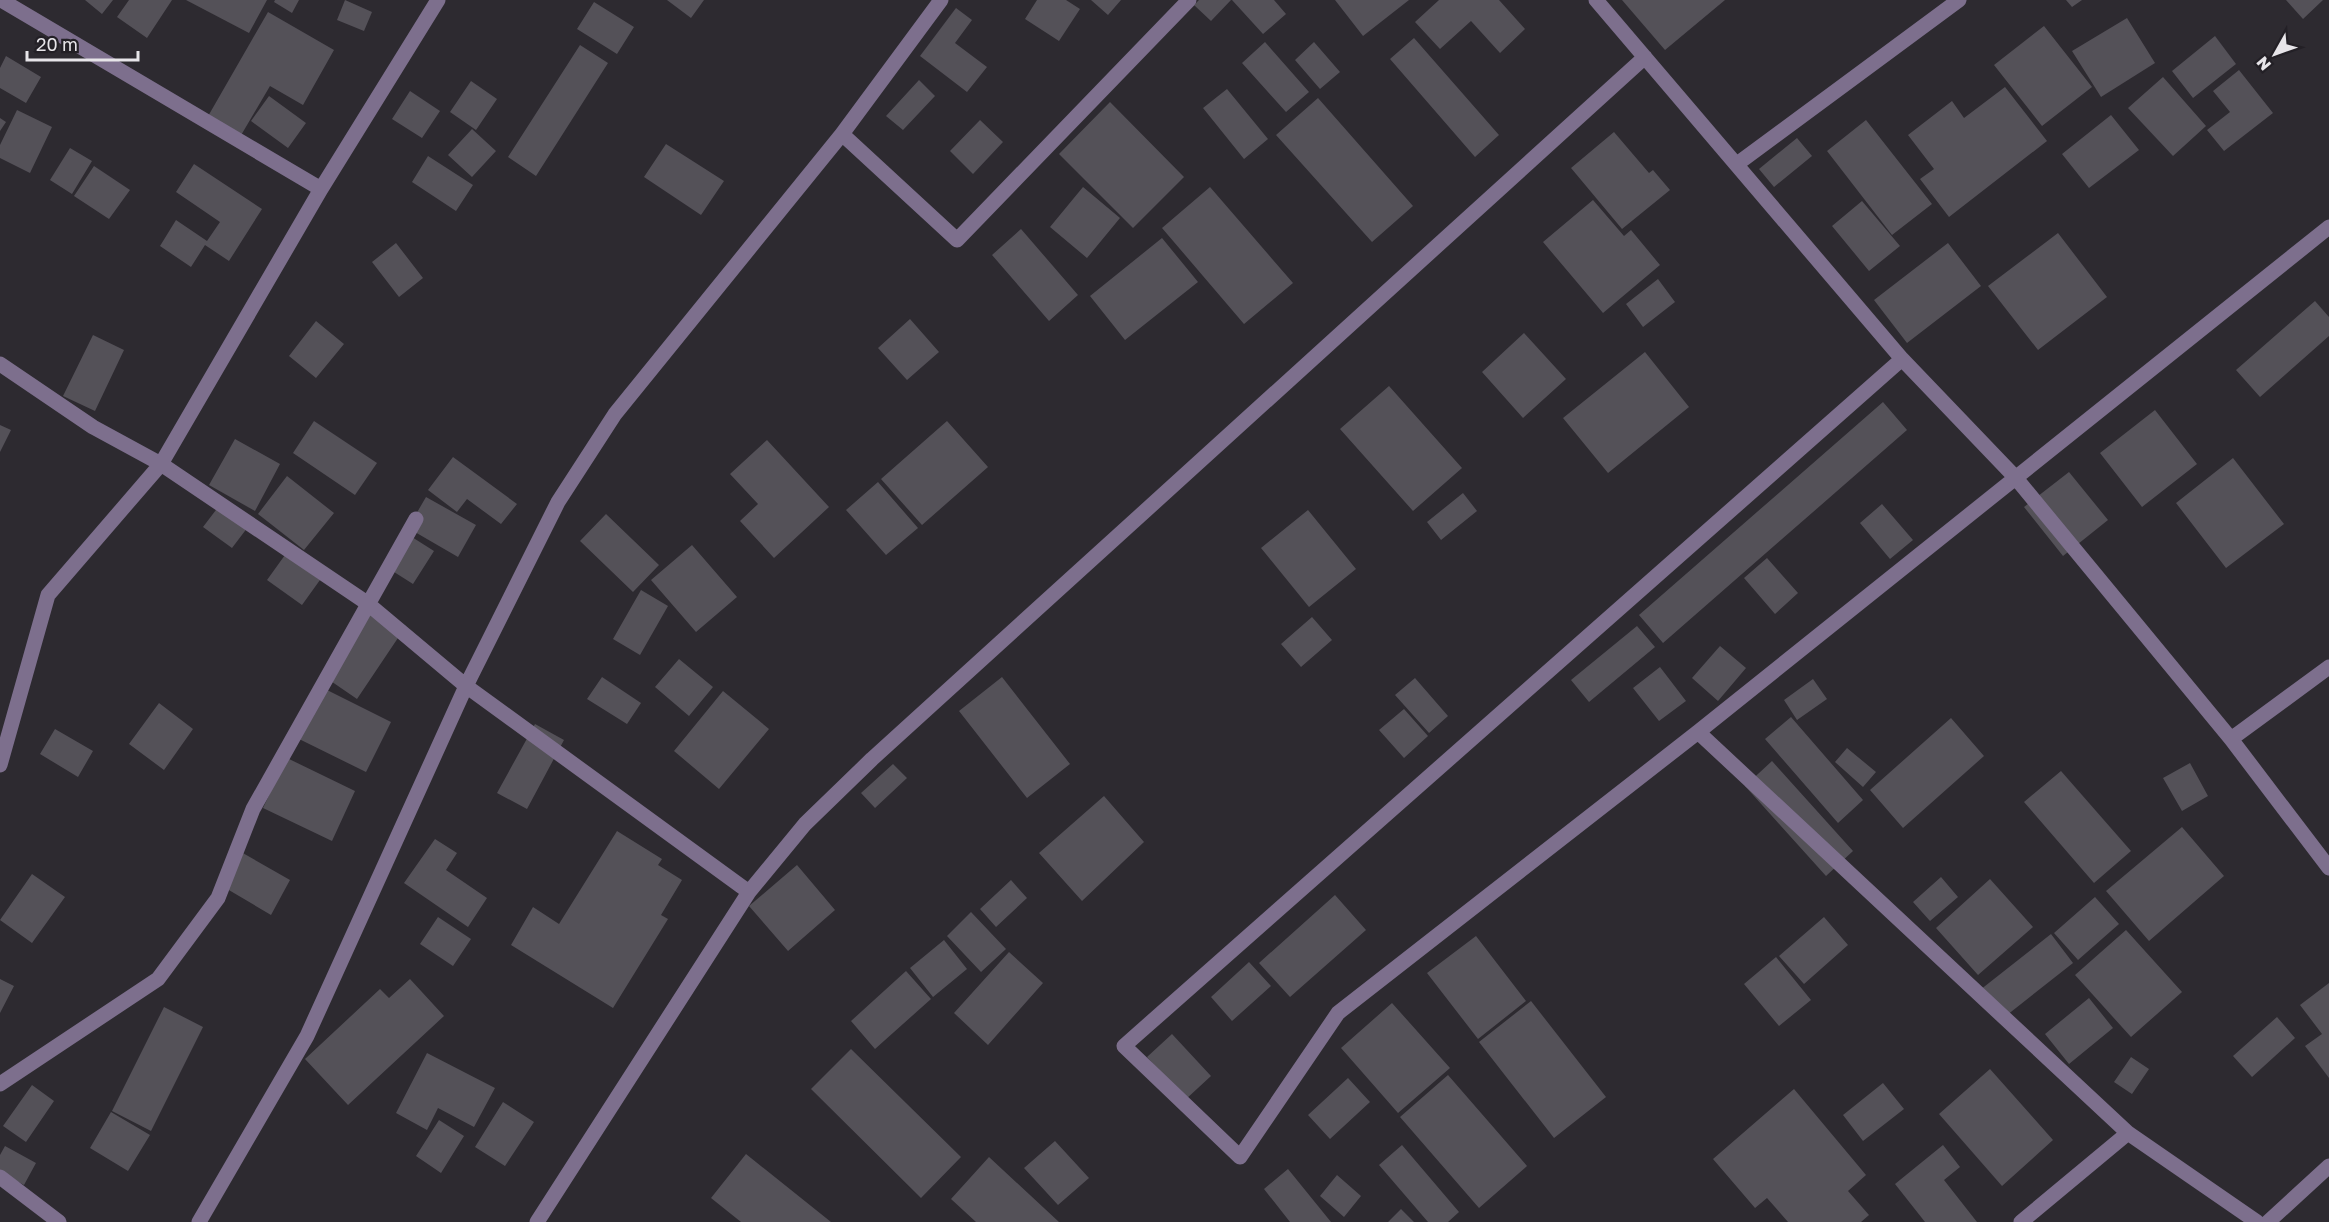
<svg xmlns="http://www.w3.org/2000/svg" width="2329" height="1222" viewBox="0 0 2329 1222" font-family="'Golos Text',sans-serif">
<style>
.building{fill:#545158}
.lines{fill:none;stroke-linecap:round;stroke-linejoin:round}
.minor{stroke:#7d6f8d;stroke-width:15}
</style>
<rect width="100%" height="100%" fill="#2d2a30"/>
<!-- building -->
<path class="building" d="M85,0H113L102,14Z
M129,0H172L147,38L117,17Z
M186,0H267L249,33Z
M275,0H299L292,13L274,2Z
M345,0L372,12L364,31L337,20Z
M667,0H704L691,18Z
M1037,0H1066L1080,9L1059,41L1025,19Z
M1091,0H1121L1108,15Z
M1199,0H1231L1211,21L1194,5Z
M1232,0H1274L1286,14L1263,34Z
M1335,0H1409L1363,36Z
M1439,0H1499L1525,29L1500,53L1471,21L1440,49L1415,22Z
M1622,0H1725L1665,50Z
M2066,0H2082L2072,7Z
M2286,0H2323L2303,19Z
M594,2L634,27L617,54L577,29Z
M956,8L972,20L955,43L987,67L967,92L920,56Z
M268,12L334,50L303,105L270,86L240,137L207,118Z
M2127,18L2155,63L2101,97L2072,51Z
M2044,26L2092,87L2042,126L1994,65Z
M2215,36L2236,64L2193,98L2172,71Z
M1414,38L1499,135L1475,157L1390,59Z
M1265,42L1309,92L1286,112L1242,63Z
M1314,42L1340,72L1320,89L1295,60Z
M580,45L608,63L536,176L508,157Z
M6,56L41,77L26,103L0,88V68Z
M2239,70L2273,113L2224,151L2207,130L2230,112L2213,91Z
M2163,77L2206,126L2173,156L2128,108Z
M919,80L935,96L903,130L886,116Z
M471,81L497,99L476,130L450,112Z
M2005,87L2047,141L1949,217L1920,179L1934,169L1908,135L1952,101L1964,118Z
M1227,89L1268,139L1244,159L1203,108Z
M410,91L440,111L422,138L392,119Z
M269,96L306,123L288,148L251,121Z
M1318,98L1413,206L1372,242L1276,135Z
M1110,102L1184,177L1133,228L1059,154Z
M17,110L52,127L30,173L0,158V145Z
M2111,115L2139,150L2089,188L2062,154Z
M0,118L6,122L0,131Z
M980,120L1003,142L973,174L950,151Z
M1866,120L1932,204L1892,235L1827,151Z
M472,129L496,151L472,177L448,155Z
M1614,132L1649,173L1653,170L1670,190L1622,229L1571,168Z
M1797,138L1812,156L1774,187L1759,169Z
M666,144L724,181L701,215L644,177Z
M70,148L92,161L72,194L50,180Z
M428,156L473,185L456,211L412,182Z
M194,164L262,209L229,261L205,245L191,267L160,246L176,220L207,241L220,222L176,192Z
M94,166L130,190L109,219L74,196Z
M1083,187L1120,218L1087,258L1050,227Z
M1210,187L1293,283L1244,324L1162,228Z
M1593,200L1624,236L1631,230L1660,265L1603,313L1543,242Z
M1862,201L1900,246L1869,271L1832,226Z
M1021,229L1078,295L1049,321L992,255Z
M2058,233L2107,297L2038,350L1988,286Z
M1162,238L1198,282L1125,340L1090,296Z
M396,243L423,278L399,297L372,262Z
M1948,243L1981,286L1907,343L1874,300Z
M1658,279L1675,302L1643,327L1626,304Z
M2315,301L2329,317V336L2260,397L2236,370Z
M910,319L939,352L907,380L878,348Z
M316,321L344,344L316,378L289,356Z
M1524,333L1566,379L1523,418L1482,372Z
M93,335L124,350L95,411L63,396Z
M1645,352L1689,407L1608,473L1563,418Z
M1389,386L1462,468L1413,511L1340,429Z
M1883,402L1907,430L1663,643L1639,615Z
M2155,410L2197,464L2142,507L2100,453Z
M314,421L377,463L355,495L293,453Z
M947,421L988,467L922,525L881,479Z
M0,425L11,430L0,452Z
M235,439L280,464L255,511L209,485Z
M767,440L829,507L774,558L740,521L758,504L730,474Z
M453,457L517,504L501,524L467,499L457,512L428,490Z
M2233,458L2284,524L2226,568L2176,503Z
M2069,472L2108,520L2063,556L2024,507Z
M287,476L334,513L304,550L258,514Z
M878,482L918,528L886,555L846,510Z
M1463,493L1477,511L1441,540L1427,522Z
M426,497L476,525L458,557L408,528Z
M222,502L251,523L232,548L203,527Z
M1882,504L1913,540L1890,559L1860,523Z
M1308,510L1356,569L1309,607L1261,548Z
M606,514L659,565L633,592L580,541Z
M404,532L434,551L413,584L383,565Z
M692,545L737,597L696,632L651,580Z
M285,555L320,580L302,605L267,580Z
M1767,558L1798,593L1775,614L1744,578Z
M641,590L668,606L640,655L613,639Z
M371,603L406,626L357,699L322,675Z
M1312,617L1332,640L1301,667L1281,644Z
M1637,626L1655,647L1589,702L1571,680Z
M1720,646L1746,668L1718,701L1692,678Z
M679,659L713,687L689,716L655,687Z
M1660,667L1686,701L1659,721L1633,688Z
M602,677L641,703L627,724L587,699Z
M1002,677L1070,764L1027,798L959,711Z
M1415,678L1448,716L1429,733L1395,695Z
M1813,679L1827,699L1797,720L1784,700Z
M323,688L391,722L366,772L297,738Z
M723,691L769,729L719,789L674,751Z
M159,703L193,729L164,770L129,744Z
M1404,709L1428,736L1404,758L1379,730Z
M1791,717L1863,800L1838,823L1765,739Z
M1951,718L1984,756L1903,828L1870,790Z
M535,724L564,740L527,809L497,793Z
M55,729L93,751L78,777L40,754Z
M1847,748L1876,772L1863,787L1835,762Z
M287,758L355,791L332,841L263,808Z
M1772,761L1853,851L1826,876L1745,786Z
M2190,763L2208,796L2182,811L2163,778Z
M893,764L907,778L875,808L861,793Z
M2061,771L2131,851L2094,883L2024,802Z
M1104,796L1144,842L1082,901L1039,853Z
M2182,827L2224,876L2149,941L2106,891Z
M617,831L662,859L658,865L682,880L661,915L668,919L613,1008L511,945L533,907L559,924Z
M435,839L457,853L446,870L487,898L468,927L404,883Z
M241,852L290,880L271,915L222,886Z
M797,865L835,910L788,951L749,906Z
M32,874L65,897L32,943L0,920Z
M1941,877L1958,897L1930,921L1913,902Z
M1990,879L2033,927L1978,975L1936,928Z
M1011,880L1027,898L996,927L980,909Z
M1335,895L1366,930L1290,997L1259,963Z
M2095,897L2119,924L2078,960L2054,933Z
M971,912L1006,949L981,972L947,936Z
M438,917L471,939L453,966L420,944Z
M1824,917L1848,945L1804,984L1779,956Z
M2126,930L2182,992L2131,1037L2075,975Z
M2051,934L2073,963L2002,1019L1980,990Z
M1476,936L1526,1001L1478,1039L1427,973Z
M944,940L967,969L933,997L910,968Z
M1009,952L1043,983L988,1045L954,1013Z
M1776,957L1811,1000L1779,1026L1744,984Z
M1249,962L1271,986L1232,1021L1211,997Z
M906,971L931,999L875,1049L851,1021Z
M0,979L14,986L0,1013Z
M410,979L444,1016L348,1105L305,1059L380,989L389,998Z
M2329,983V1078L2305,1046L2322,1034L2300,1005Z
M2089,998L2113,1028L2069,1064L2045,1034Z
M1531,1001L1606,1097L1554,1138L1479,1042Z
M1392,1003L1450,1068L1398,1113L1341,1048Z
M164,1007L203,1027L151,1131L112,1111Z
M2277,1017L2295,1038L2252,1077L2233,1056Z
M1172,1034L1211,1076L1185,1100L1147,1057Z
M851,1049L961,1157L921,1198L811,1089Z
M427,1053L495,1088L474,1127L438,1108L427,1130L396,1113Z
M2131,1057L2149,1069L2132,1094L2114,1082Z
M1990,1069L2053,1140L2002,1186L1939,1114Z
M1448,1075L1527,1166L1479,1208L1400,1117Z
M1348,1078L1370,1102L1330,1139L1308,1115Z
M1883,1083L1904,1109L1863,1141L1843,1115Z
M32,1085L54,1101L26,1142L3,1126Z
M1794,1089L1866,1175L1848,1191L1869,1215L1861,1222H1788L1767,1198L1755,1208L1713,1159Z
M503,1102L534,1122L505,1166L475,1147Z
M111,1112L150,1135L128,1171L90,1148Z
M439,1120L464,1136L441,1173L416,1156Z
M1055,1141L1089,1178L1058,1205L1024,1168Z
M1402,1145L1459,1212L1448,1222H1428L1379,1165Z
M1943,1145L1960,1167L1944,1180L1977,1222H1925L1895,1184Z
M5,1146L36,1163L24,1185L0,1172V1155Z
M746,1154L831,1222H741L711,1198Z
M989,1157L1059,1222H976L951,1199Z
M1288,1169L1331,1222H1290L1264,1189Z
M1337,1175L1361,1196L1344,1217L1320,1196Z
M1401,1209L1414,1222H1388Z"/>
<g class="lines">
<!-- minor -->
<path class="minor" d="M1,0L321,189
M941,0L842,134L957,240L1189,0
M1596,0L1902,359L2015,477L2231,739L2329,868
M1737,164L1959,0
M1902,359L1124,1046L1240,1157L1338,1013L1698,732L2329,227
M0,364L93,427L161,464L321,189L438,0
M1698,732L2128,1133
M2231,739L2329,667
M0,765L48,595L161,464L367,603L466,686L749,892
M0,1084L158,979L218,898L253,809L416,519
M0,1177L59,1222
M199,1222L307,1036L466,686L558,502L615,414L842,134
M537,1222L749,892L805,824L872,759L1645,57
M2021,1222L2128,1133L2257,1222
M2268,1222L2329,1166"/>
</g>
<!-- north arrow -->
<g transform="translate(2275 54) rotate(230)" stroke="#232026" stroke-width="4.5" paint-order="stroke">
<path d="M0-4.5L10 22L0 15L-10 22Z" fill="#e7e5e9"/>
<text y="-9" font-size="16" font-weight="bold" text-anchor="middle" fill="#e7e5e9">N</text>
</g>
<!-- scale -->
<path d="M27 51v9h111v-9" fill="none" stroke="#e7e5e9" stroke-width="3"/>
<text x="36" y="51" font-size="18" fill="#e7e5e9" stroke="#232026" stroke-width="4.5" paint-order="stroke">20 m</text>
</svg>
